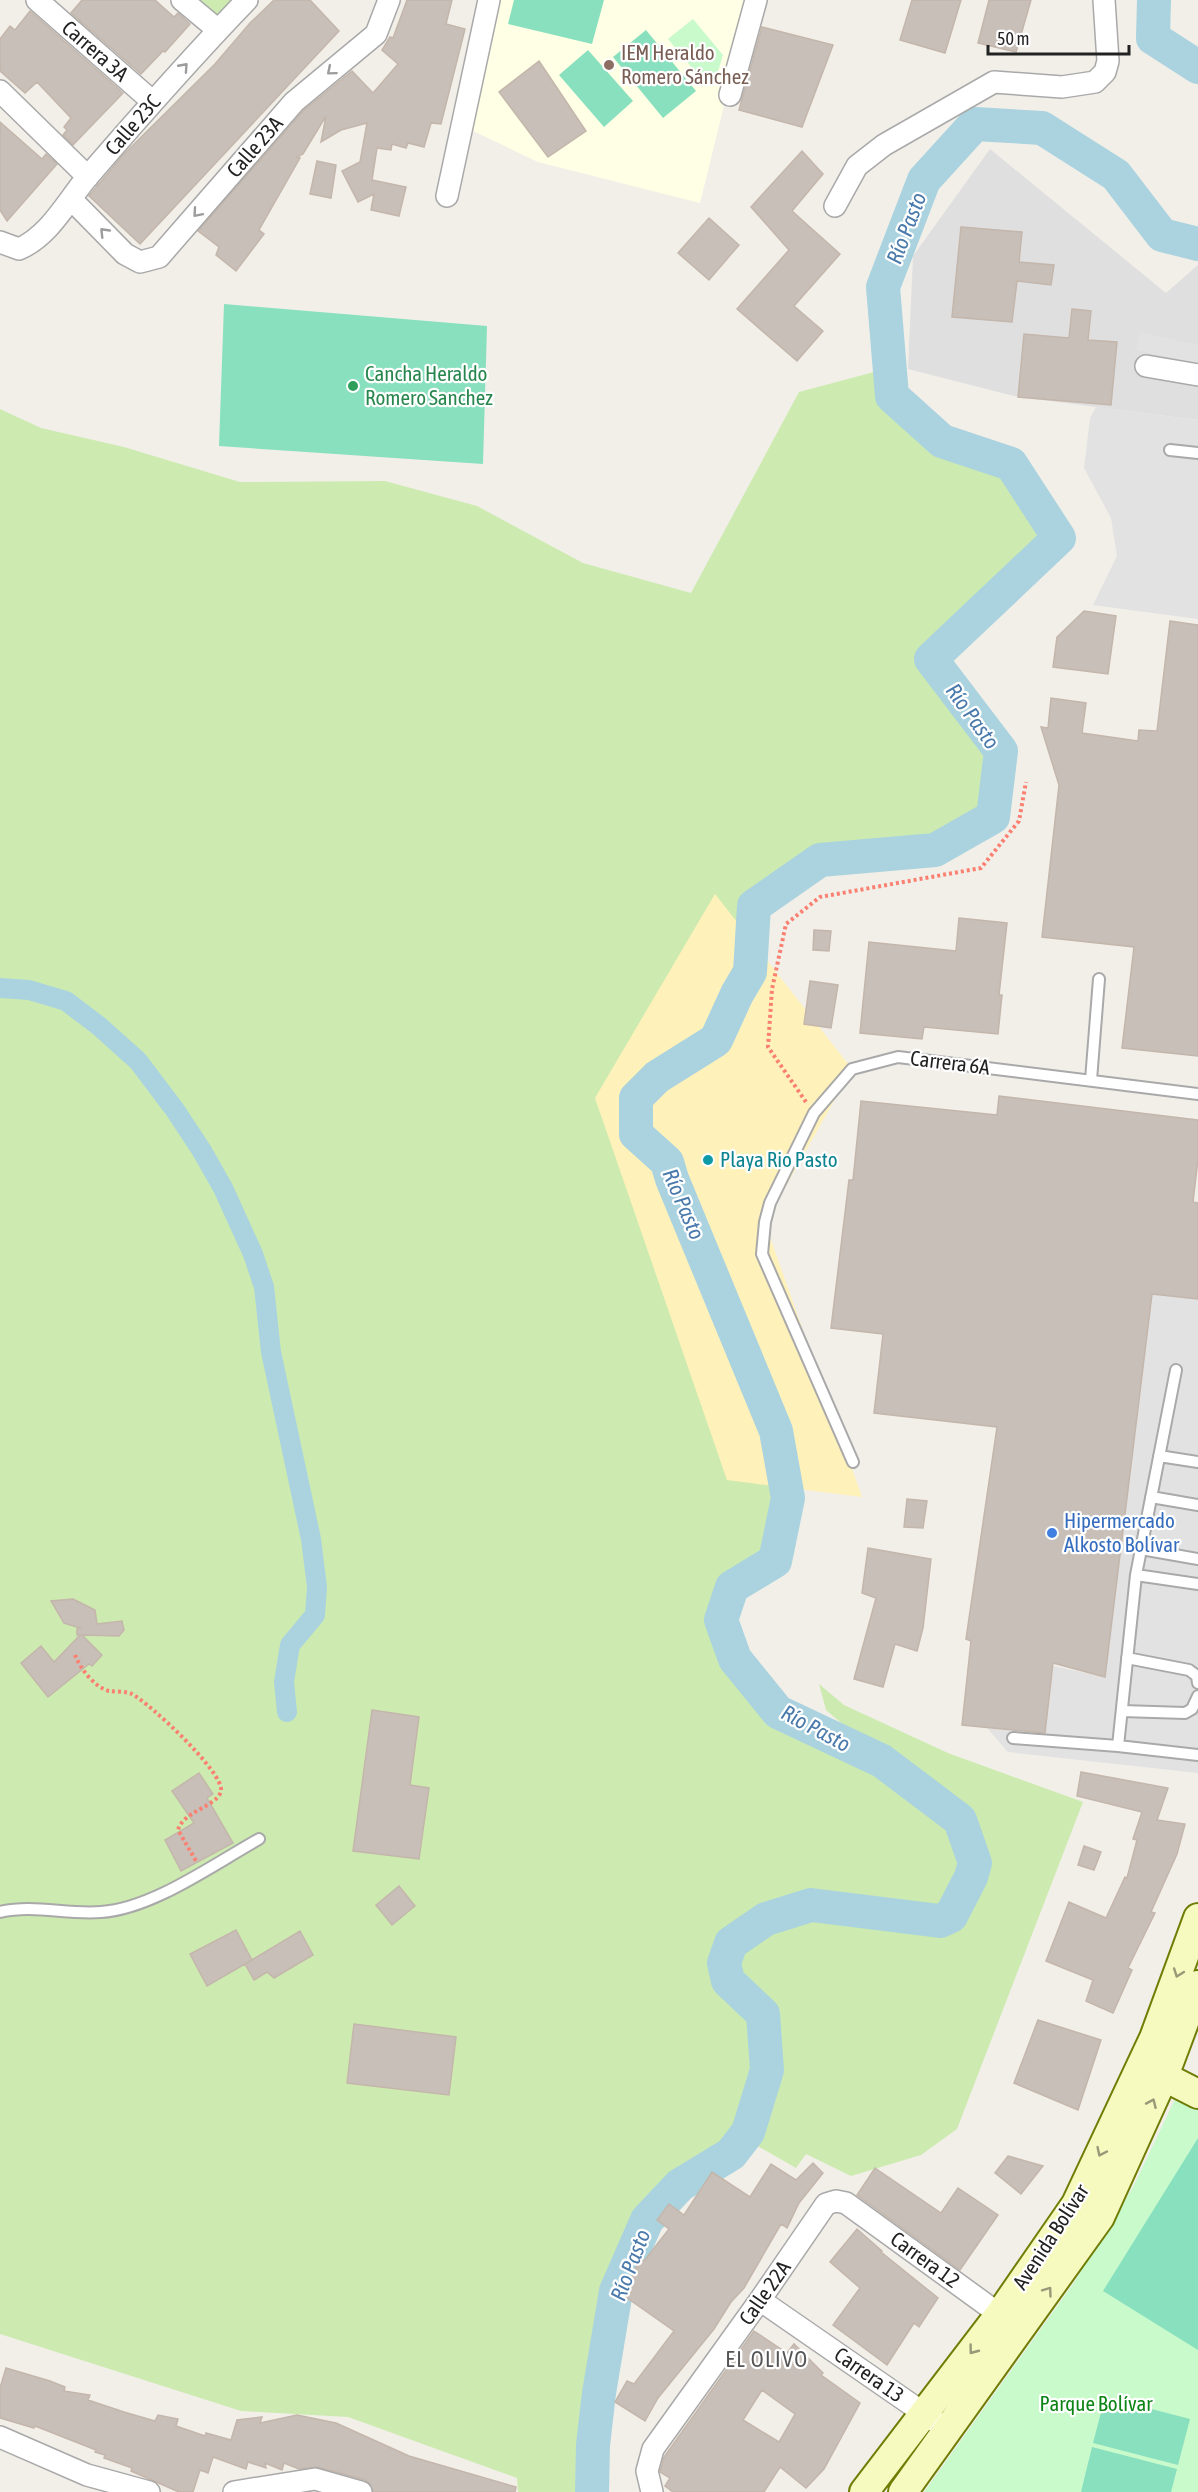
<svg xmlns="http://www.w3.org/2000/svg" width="1198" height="2492" viewBox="0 0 1198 2492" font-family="'Asap Condensed',sans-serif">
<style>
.residential{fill:#e0dfdf}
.education{fill:#ffffe5}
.grass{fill:#cdebb0}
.sand{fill:#fff1ba}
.park{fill:#c8facc}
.pitch{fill:#88e0be}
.parking{fill:#e2e2e2}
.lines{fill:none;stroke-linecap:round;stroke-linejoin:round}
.canal{stroke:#aad3df;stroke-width:20}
.river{stroke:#aad3df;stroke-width:34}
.building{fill:#c7bfb8;stroke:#c4b6ab;stroke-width:1.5;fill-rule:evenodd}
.service-casing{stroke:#a9a9a9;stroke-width:14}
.minor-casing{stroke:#a9a9a9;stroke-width:24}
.secondary-casing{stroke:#707d05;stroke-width:32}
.path{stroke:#fa8072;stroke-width:4;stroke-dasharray:3 3;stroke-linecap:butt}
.service{stroke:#fff;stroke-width:10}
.minor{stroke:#fff;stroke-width:21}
.secondary{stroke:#f7fabf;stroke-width:28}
.oneway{stroke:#9c9c9c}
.oneway2{stroke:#979978}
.education-dot{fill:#8d6e63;stroke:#fff;stroke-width:2}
.leisure-dot{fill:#2e9e5b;stroke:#fff;stroke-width:2}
.culture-dot{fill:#0f9aa8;stroke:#fff;stroke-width:2}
.shop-dot{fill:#3f7fe0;stroke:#fff;stroke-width:2}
.labels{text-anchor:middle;stroke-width:4.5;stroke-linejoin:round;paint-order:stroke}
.street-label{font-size:21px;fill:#222;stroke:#fff}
.education-label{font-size:21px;fill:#785e54;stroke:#fff;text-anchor:start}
.leisure-label{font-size:21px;fill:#27864d;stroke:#fff;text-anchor:start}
.culture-label{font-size:21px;fill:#0d838f;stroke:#fff;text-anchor:start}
.shop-label{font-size:21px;fill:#366cbe;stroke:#fff;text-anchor:start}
.park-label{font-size:21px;fill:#0c8416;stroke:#fff}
.water-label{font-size:22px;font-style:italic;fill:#4a7aab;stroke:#fff}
.neighbourhood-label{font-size:22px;letter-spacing:1.5px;fill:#555;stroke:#fff}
</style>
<rect width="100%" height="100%" fill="#f2efe9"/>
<!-- residential -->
<path class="residential" d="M990,149L1166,293L1198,265V420L1018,397L908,369L913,256Z"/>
<!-- education -->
<path class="education" d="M497,0H750L700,203L538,162L469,129Z"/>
<!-- grass -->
<path class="grass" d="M200,0H235L218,17Z
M874,372L892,396L942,441L1011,464L1059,538L931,659L1001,751L993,817L925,851L820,860L754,906L750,972L776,1431L788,1498L770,1554L730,1576L715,1619L721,1661L760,1714L879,1766L956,1830L968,1867L945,1917L868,1911L810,1901L746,1919L716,1942L720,1980L758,2014L763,2071L745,2130L730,2149L676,2179L644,2214L613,2279L589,2404L586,2492H518L517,2478L348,2417L241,2411L0,2334V409L41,428L124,447L240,482L385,481L477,506L583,563L691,593L799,392Z
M819,1684L844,1705L948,1753L1083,1802L957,2129L921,2155L851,2176L806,2154L796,2168L754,2144L771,2057L769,2010L735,1984L728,1962L740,1942L778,1918L822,1911L931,1925L954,1919L980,1862L969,1827L950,1802L869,1747L826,1710Z"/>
<!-- sand -->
<path class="sand" d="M715,894L852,1069L765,1223L862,1497L727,1480L595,1098Z"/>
<!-- park -->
<path class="park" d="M693,19L723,55L716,78L707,86L668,39Z
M1177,2095L1198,2107V2492H924L1073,2284L1133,2187Z"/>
<!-- pitch -->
<path class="pitch" d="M514,0H604L592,44L508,24Z
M646,30L696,91L663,118L613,57Z
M588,50L633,101L604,127L559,75Z
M224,304L487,326L483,464L219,446Z
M1198,2138V2350L1103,2291Z
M1105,2397L1190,2419L1178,2465L1093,2443Z
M1092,2447L1177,2469L1171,2492H1081Z"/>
<!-- parking -->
<path class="parking" d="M1140,332L1198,345V364L1136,350Z
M1096,407L1198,420V619L1093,605L1117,556L1111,518L1084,468L1090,418Z
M1152,1294L1198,1299V1773L1008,1752L987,1728L1045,1734L1053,1666L1105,1677Z"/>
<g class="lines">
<!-- canal -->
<path class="canal" d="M0,988L29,990L66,1001L99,1026L138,1061L175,1110L202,1151L223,1188L253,1254L264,1287L271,1352L311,1539L317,1587L315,1615L290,1645L284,1682L287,1712"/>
<!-- river -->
<path class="river" d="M1154,0L1153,38L1198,67
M592,2492L593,2445L599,2393L616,2291L647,2220L680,2185L731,2154L748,2132L767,2070L763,2014L728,1981L724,1963L731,1943L766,1919L811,1905L940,1921L951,1916L971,1877L975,1863L960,1820L882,1761L778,1712L735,1659L721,1620L732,1587L775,1561L788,1498L776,1431L672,1179L667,1162L636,1134V1098L657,1077L716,1040L737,994L750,972L754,906L820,860L935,850L993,817L1001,751L931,659L1059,538L1011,464L942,441L892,396L883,287L924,180L975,124L1042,128L1116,175L1162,235L1198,244"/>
</g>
<!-- building -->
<path class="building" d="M82,0H155L174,17L178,13L190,24L165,52L163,51L141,74L71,13Z
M274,0H310L339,31L140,244L89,196L123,155L215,64L250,23Z
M407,0H452L446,24L465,29L441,124L431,123L424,147L408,143L406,148L392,144L391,150L377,148L372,180L406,187L399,216L371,210L374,194L358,202L342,171L360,162L367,123L341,130L321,142L326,116L303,154L297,157L300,158L259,230L264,234L236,271L216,255L219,247L198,231L303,111L352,71L373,93L398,64L382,50L390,37L393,38Z
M912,0H961L945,53L900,40Z
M989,0H1031L1016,52L978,43Z
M30,11L123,93L73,145L63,135L67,130L64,127L71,118L37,82L25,93L0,71V39L10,26L15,30Z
M762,27L833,45L802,127L739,110Z
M539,61L586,131L548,157L499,92Z
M0,122L42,159L46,154L57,164L7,221L0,210Z
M802,151L823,174L792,211L840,254L794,306L823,331L797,361L737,309L789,250L751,207Z
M317,161L336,165L331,198L310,194Z
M709,218L739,245L709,280L678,253Z
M961,227L1022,232L1019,262L1054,265L1051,285L1017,281L1012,322L952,317Z
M1072,309L1091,311L1088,340L1117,342L1111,405L1018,397L1024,334L1069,338Z
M1084,611L1116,616L1108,674L1053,667L1057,637Z
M1170,621L1198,625V1056L1122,1048L1134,947L1042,937L1059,785L1041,727L1048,728L1051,698L1086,703L1082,733L1138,741L1139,730L1157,731Z
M959,918L1007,923L999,995H1002L998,1034L924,1027L922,1039L860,1033L869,942L956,951Z
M814,930L831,931L829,951L813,950Z
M810,981L838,985L831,1028L804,1024Z
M999,1096L1198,1120V1159L1193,1202L1198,1203V1299L1152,1294L1105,1677L1053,1663L1045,1733L962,1725L971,1641L966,1639L997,1427L874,1413L883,1334L831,1328L849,1180H853L861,1101L997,1115Z
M907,1499L927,1501L923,1528L904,1527Z
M868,1548L931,1559L923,1628L917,1651L895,1644L883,1687L854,1679L876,1598L862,1593Z
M73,1599L95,1610L97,1624L122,1621L124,1630L119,1636L82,1635L102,1655L92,1666L89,1664L48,1697L21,1663L41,1646L54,1662L80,1635H77V1629L80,1628L64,1623L51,1601Z
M372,1710L419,1717L410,1785L429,1788L419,1859L353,1851Z
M1081,1772L1168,1788L1157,1820L1185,1824L1177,1854L1151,1912L1155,1913L1128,1968L1132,1970L1113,2013L1086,2001L1093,1980L1046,1961L1069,1902L1106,1918L1125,1877L1127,1878L1137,1840L1133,1839L1142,1812L1077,1796Z
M199,1773L213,1794L207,1798L233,1843L181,1871L165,1840L194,1823L172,1791Z
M1084,1846L1101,1852L1094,1870L1078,1865Z
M399,1886L415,1906L392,1925L376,1905Z
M236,1930L252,1960L207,1986L190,1954Z
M300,1931L313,1955L274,1978L267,1972L254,1980L245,1964Z
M1038,2020L1101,2040L1078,2110L1014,2083Z
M354,2024L456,2037L449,2095L347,2083Z
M1008,2156L1043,2166L1021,2194L995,2173Z
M813,2163L823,2173L799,2203L787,2228L781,2224L744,2288L731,2302L714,2329L658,2398L645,2421L615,2402L627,2381L634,2384L674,2331L623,2295L640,2259L644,2261L669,2229L657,2220L669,2204L684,2215L712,2172L750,2197L771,2164L796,2180Z
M875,2168L941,2213L958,2188L998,2215L960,2270L857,2195Z
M857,2229L882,2251L881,2252L938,2298L919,2327L914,2323L887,2365L833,2325L860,2288L830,2262Z
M754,2331L787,2353L794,2344L823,2373L821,2375L860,2403L824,2469L806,2488L780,2467L764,2492H673L665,2486L670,2478L660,2472L664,2457ZM762,2390L795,2414L779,2442L743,2420Z
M6,2368L50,2381L65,2387L64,2391L90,2395L88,2400L124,2412L155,2421L158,2415L178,2419L176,2426L205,2436L206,2433L231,2440L237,2420L262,2417L260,2423L297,2415L336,2423L409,2456L516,2487L515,2492H373L370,2484L365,2480L318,2467L299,2469L284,2463L282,2470L265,2463L266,2468L248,2462L246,2469L213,2457L208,2473L200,2470L193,2492H179L131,2471L132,2468L104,2458L105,2455L95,2452L96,2450L35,2426L34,2428L0,2418V2388Z"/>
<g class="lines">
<!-- service casing -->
<g class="service-casing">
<path id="service" d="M1170,450L1198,453
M1091,1080L1099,979
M1176,1370L1136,1575L1198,1584
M1159,1456L1198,1462
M853,1462L762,1254L765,1222L770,1203L814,1113L852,1069L898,1057L1198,1094
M1151,1497L1198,1505
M1141,1549L1198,1559
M1127,1658L1189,1670L1197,1676L1198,1683
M1122,1711L1185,1713L1192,1709L1198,1696
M1013,1738L1118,1746L1136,1575
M1118,1746L1198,1755
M0,1912C34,1904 67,1915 101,1912C152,1909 214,1864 259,1839"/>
</g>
<!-- minor casing -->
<g class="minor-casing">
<path id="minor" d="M37,0L153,102
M182,0L218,30
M0,91L88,177
M730,95L756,0
M447,196L489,0
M71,199L125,254L140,262L159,257L294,102L376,34L389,0
M835,206L857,166L884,145L994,82L1062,87L1095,82L1105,72L1108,61L1104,0
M0,242L19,249C51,235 68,199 90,174C141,115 193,56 247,0
M1146,366L1198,375
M760,2300L935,2421
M0,2437L87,2475L149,2492
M234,2492L315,2479L361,2492
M652,2492L647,2471L653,2449L760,2300L826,2204L836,2201L846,2203L1010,2322"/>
</g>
<!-- secondary casing -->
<g class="secondary-casing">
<path id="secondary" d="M1147,2068L1198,2094
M864,2492L1000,2314L1076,2204L1154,2038L1198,1918
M903,2492L1100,2217L1164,2076L1198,1985"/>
</g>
<!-- path -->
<path class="path" d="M806,1102L768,1047L772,989L786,924L820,897L981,868L1019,821L1026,782
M75,1655C80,1668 94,1687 109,1691C116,1692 125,1691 132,1694C149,1703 224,1772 221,1791C218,1806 183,1811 178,1830L196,1861"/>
<!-- service -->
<use href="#service" class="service"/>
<!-- minor -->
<use href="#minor" class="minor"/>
<!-- secondary -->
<use href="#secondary" class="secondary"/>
</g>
<!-- one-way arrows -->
<defs><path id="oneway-chevron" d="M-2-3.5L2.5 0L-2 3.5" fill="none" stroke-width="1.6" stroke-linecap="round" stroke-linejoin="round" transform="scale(1.5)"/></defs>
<g class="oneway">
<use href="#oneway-chevron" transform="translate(184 67) rotate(-48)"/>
<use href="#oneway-chevron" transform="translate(331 71) rotate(140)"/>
<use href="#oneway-chevron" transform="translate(197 213) rotate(131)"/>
<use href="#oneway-chevron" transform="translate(104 232) rotate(-134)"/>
</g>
<g class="oneway2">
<use href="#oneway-chevron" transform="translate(1178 1973) rotate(110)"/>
<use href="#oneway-chevron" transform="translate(1152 2103) rotate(-66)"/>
<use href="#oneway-chevron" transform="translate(1101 2152) rotate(115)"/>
<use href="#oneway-chevron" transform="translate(1048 2291) rotate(-54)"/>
<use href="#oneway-chevron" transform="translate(973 2350) rotate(127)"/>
</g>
<!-- markers -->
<circle class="education-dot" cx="609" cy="65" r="6"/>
<circle class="leisure-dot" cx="353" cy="386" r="6"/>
<circle class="culture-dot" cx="708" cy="1160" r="6"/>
<circle class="shop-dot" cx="1052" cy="1533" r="6"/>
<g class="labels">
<!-- street labels -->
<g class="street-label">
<text transform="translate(95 51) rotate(41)" y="7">Carrera 3A</text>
<text transform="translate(133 125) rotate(-49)" y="7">Calle 23C</text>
<text transform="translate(255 147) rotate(-49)" y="7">Calle 23A</text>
<text transform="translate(950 1063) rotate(7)" y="7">Carrera 6A</text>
<text transform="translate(1051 2237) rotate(-57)" y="7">Avenida Bolívar</text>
<text transform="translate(925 2260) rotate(36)" y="7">Carrera 12</text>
<text transform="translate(765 2293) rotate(-55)" y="7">Calle 22A</text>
<text transform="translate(869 2375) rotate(35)" y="7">Carrera 13</text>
</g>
<!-- education labels -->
<g class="education-label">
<text x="621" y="60">IEM Heraldo<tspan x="621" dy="24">Romero Sánchez</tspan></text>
</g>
<!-- leisure labels -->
<g class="leisure-label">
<text x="365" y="381">Cancha Heraldo<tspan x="365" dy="24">Romero Sanchez</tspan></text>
</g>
<!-- culture labels -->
<g class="culture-label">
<text x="720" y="1167">Playa Rio Pasto</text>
</g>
<!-- shop labels -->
<g class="shop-label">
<text x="1064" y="1528">Hipermercado<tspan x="1064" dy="24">Alkosto Bolívar</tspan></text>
</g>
<!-- park labels -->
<g class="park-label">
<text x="1096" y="2411">Parque Bolívar</text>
</g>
<!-- water labels -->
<g class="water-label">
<text transform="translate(906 228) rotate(-69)" y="8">Río Pasto</text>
<text transform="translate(973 716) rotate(54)" y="8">Río Pasto</text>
<text transform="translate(684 1204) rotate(67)" y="8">Río Pasto</text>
<text transform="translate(816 1728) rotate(28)" y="8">Río Pasto</text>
<text transform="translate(630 2265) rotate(-69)" y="8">Río Pasto</text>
</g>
<!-- neighbourhood labels -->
<g class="neighbourhood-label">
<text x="767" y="2367">EL OLIVO</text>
</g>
</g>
<!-- scale -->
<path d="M988 45v9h141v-9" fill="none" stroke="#222222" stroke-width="3"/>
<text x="997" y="45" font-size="18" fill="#222222" stroke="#ffffff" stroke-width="4.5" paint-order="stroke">50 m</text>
</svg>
